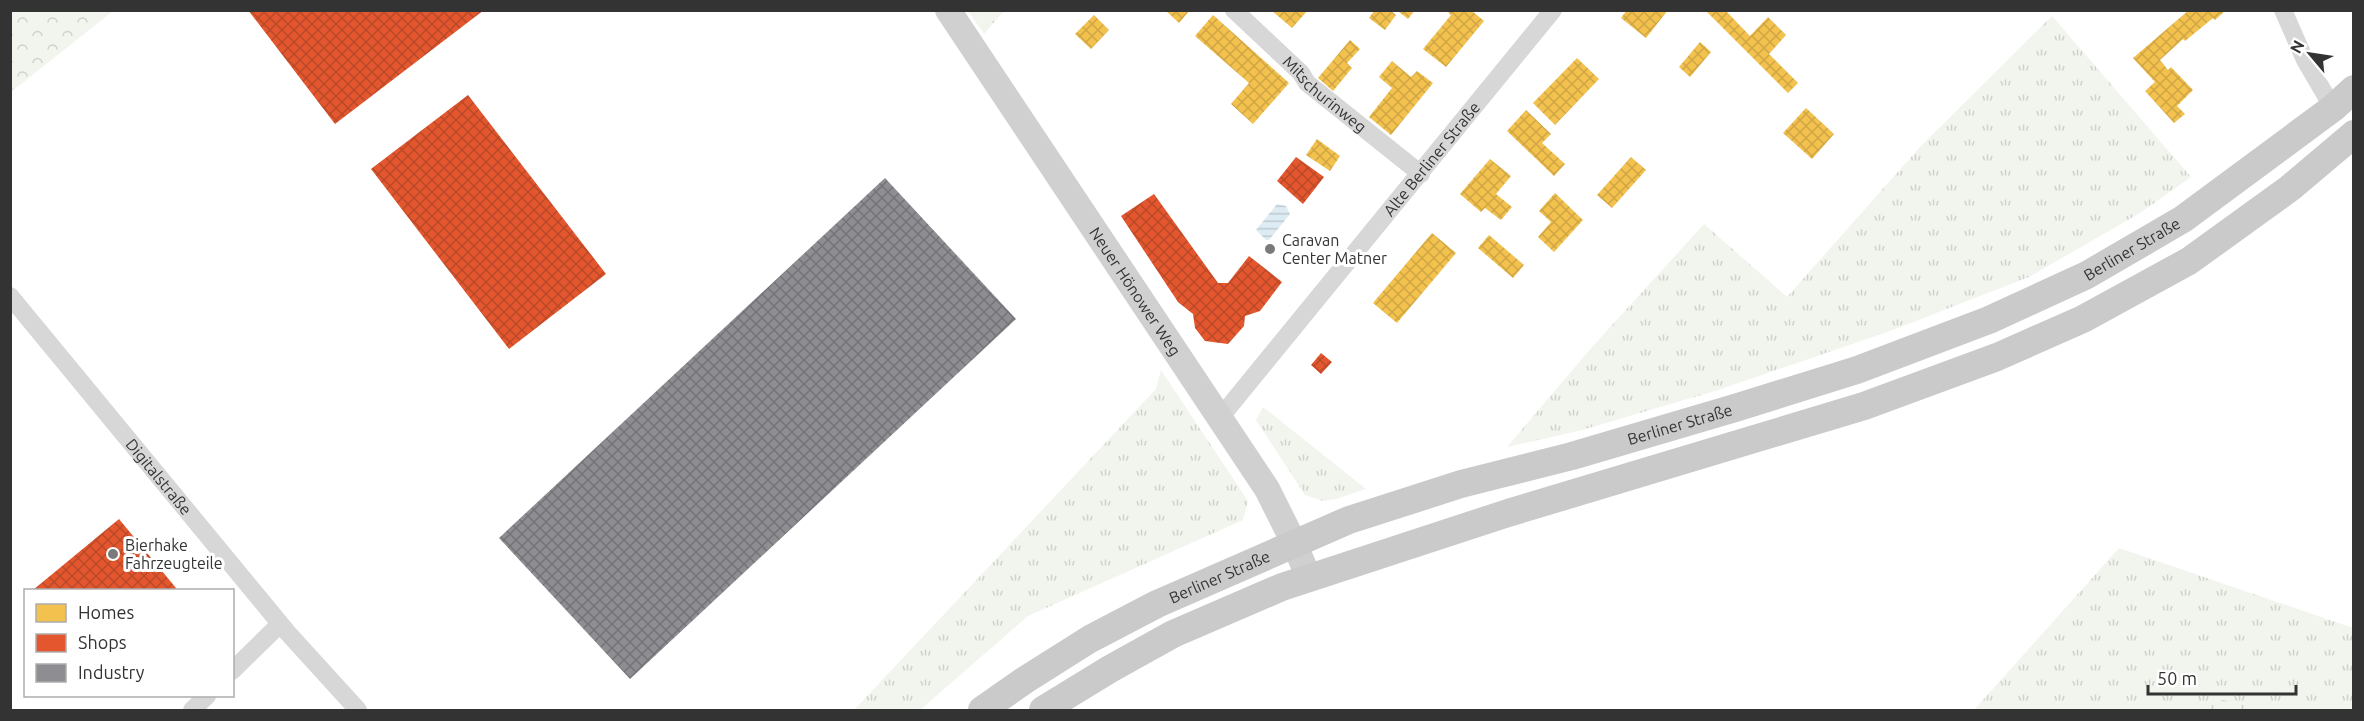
<svg xmlns="http://www.w3.org/2000/svg" width="2364" height="721" viewBox="0 0 2364 721" font-family="Ubuntu,sans-serif">
<style>
.grass{fill:url(#grass-tufts)}
.wetland{fill:url(#wetland-marsh)}
.park{fill:url(#park-crowns)}
.water{fill:url(#water-rules)}
.homes{fill:url(#homes-cross-hatch)}
.shops{fill:url(#shops-cross-hatch)}
.industry{fill:url(#industry-cross-hatch)}
.lines{fill:none;stroke-linecap:round;stroke-linejoin:round}
.minor{stroke:#d7d7d7;stroke-width:18}
.secondary{stroke:#d0d0d0;stroke-width:26}
.primary{stroke:#cacaca;stroke-width:28}
.poi-dot{fill:#7a7a7a;stroke:#fff;stroke-width:2}
.labels{text-anchor:middle;stroke-width:6;stroke-linejoin:round;paint-order:stroke}
.street-label{font-size:16px;fill:#333;stroke:#fff}
.poi-label{font-size:16px;fill:#333;stroke:#fff;text-anchor:start}
</style>
<defs>
<pattern id="grass-tufts" width="24" height="20" patternUnits="userSpaceOnUse" patternTransform="scale(1.5)"><rect width="24" height="20" fill="#f1f5ed"/><path d="M3 7l-1-3M5 7V3M7 7l1-3M15 17l-1-3M17 17v-4M19 17l1-3" fill="none" stroke="#cfd2cc"/></pattern>
<pattern id="wetland-marsh" width="20" height="14" patternUnits="userSpaceOnUse" patternTransform="scale(1.5)"><rect width="20" height="14" fill="#f1f5ed"/><path d="M1 5h8M5 5V1M11 12h8M15 12V8" fill="none" stroke="#cfd2cc"/></pattern>
<pattern id="park-crowns" width="20" height="18" patternUnits="userSpaceOnUse" patternTransform="scale(1.5)"><rect width="20" height="18" fill="#f1f5ed"/><path d="M2 6a3 3 0 1 1 6 0M12 15a3 3 0 1 1 6 0" fill="none" stroke="#cfd2cc"/></pattern>
<pattern id="water-rules" width="6" height="5" patternUnits="userSpaceOnUse" patternTransform="scale(1.5)"><rect width="6" height="5" fill="#ddebf3"/><path d="M0 2.5h6" fill="none" stroke="#becad1"/></pattern>
<pattern id="homes-cross-hatch" width="8" height="8" patternUnits="userSpaceOnUse" patternTransform="scale(1.5)"><rect width="8" height="8" fill="#f2c14e"/><path d="M0 0l8 8M0 8l8-8" fill="none" stroke="#d0a645"/></pattern>
<pattern id="shops-cross-hatch" width="8" height="8" patternUnits="userSpaceOnUse" patternTransform="scale(1.5)"><rect width="8" height="8" fill="#e4572e"/><path d="M0 0l8 8M0 8l8-8" fill="none" stroke="#b94928"/></pattern>
<pattern id="industry-cross-hatch" width="8" height="8" patternUnits="userSpaceOnUse" patternTransform="scale(1.5)"><rect width="8" height="8" fill="#8d8d92"/><path d="M0 0l8 8M0 8l8-8" fill="none" stroke="#747478"/></pattern>
</defs>
<rect width="100%" height="100%" fill="#fff"/>
<!-- grass -->
<path class="grass" d="M968,11H1004L984,34Z
M2052,16L2191,177L2140,213L2029,277L1890,331L1715,391L1582,430L1507,447L1593,346L1704,224L1787,297L1920,147Z
M1161,370L1248,501L1243,520L1028,616L920,710H854L1156,389Z
M1263,407L1366,489L1336,499L1323,501L1305,495L1256,420Z
M2119,548L2353,628V710H1974Z"/>
<!-- wetland -->
<path class="wetland" d="M2222,700L2275,710H2202Z"/>
<!-- park -->
<path class="park" d="M11,10H112L113,11L11,92Z"/>
<!-- water -->
<path class="water" d="M1277,204L1286,206L1290,214L1269,240H1266L1256,230Z"/>
<!-- homes -->
<path class="homes" d="M1165,10H1190L1179,23Z
M1271,10H1308L1292,28Z
M1375,10H1390L1396,15L1385,30L1369,18Z
M1400,10H1415L1408,19L1399,12Z
M1446,10H1471L1484,21L1446,67L1423,49L1451,15Z
M1627,10H1668L1646,38L1621,18Z
M1705,10H1725L1750,36L1768,17L1786,35L1769,54L1798,83L1788,93Z
M2189,10H2226L2215,20L2213,18L2185,41L2183,39L2160,60L2168,70L2171,67L2193,90L2177,106L2185,114L2174,123L2145,91L2155,82L2133,58Z
M1094,15L1109,30L1091,49L1075,34Z
M1213,15L1289,83L1253,124L1231,104L1249,83L1195,36Z
M1350,40L1360,49L1347,63L1352,68L1333,91L1318,78Z
M1700,42L1711,52L1690,77L1679,67Z
M1577,58L1599,79L1555,125L1533,103Z
M1392,61L1411,77L1417,71L1433,83L1391,135L1369,117L1392,88L1379,77Z
M1806,108L1834,134L1812,159L1783,133Z
M1526,110L1551,134L1542,143L1565,164L1554,176L1507,131Z
M1317,139L1340,156L1330,171L1306,155Z
M1631,157L1646,170L1612,208L1597,195Z
M1490,159L1511,176L1496,194L1512,207L1501,220L1485,208L1481,212L1460,194Z
M1555,193L1583,220L1554,252L1538,237L1551,222L1539,211Z
M1432,233L1456,253L1397,323L1373,303Z
M1489,235L1524,265L1513,278L1478,248Z"/>
<!-- shops -->
<path class="shops" d="M248,10H484L335,124Z
M468,95L606,274L509,349L371,169Z
M1296,157L1324,177L1303,204L1277,181Z
M1154,194L1218,283H1228L1249,256L1282,282L1260,311L1245,316L1244,326L1228,344L1205,341L1195,328L1193,314L1178,302L1121,216Z
M1321,353L1332,362L1321,374L1311,365Z
M119,519L176,588L174,590H33Z"/>
<!-- industry -->
<path class="industry" d="M885,178L1016,319L630,679L499,538Z"/>
<g class="lines">
<!-- minor -->
<g class="minor">
<path id="s1" d="M1234,10L1301,73L1307,83L1421,174"/>
<path d="M2283,10L2305,60L2333,108"/>
<path id="s2" d="M10,296L287,632L358,710"/>
<path id="s3" d="M1219,419L1553,10"/>
<path d="M232,671L280,624"/>
<path d="M192,710L207,696"/>
</g>
<!-- secondary -->
<path class="secondary" id="s4" d="M948,10L1267,489L1294,543L1309,578"/>
<!-- primary -->
<g class="primary">
<path id="s5" d="M982,710L1025,680L1090,639L1157,604L1349,520L1461,484L1572,456L1735,408L1857,370L1989,320L2087,275L2183,219L2333,108L2354,89"/>
<path d="M1043,710L1110,669L1173,634L1282,587L1508,513L1864,406L1997,357L2083,319L2189,261L2290,188L2354,134"/>
</g>
</g>
<!-- markers -->
<g class="poi-dot">
<circle cx="1270" cy="249" r="6"/>
<circle cx="113" cy="554" r="6"/>
</g>
<g class="labels">
<!-- street labels -->
<g class="street-label">
<text dy="6" stroke="none"><textPath href="#s1" startOffset="124">Mitschurinweg</textPath></text>
<text dy="6" stroke="none"><textPath href="#s3" startOffset="336">Alte Berliner Straße</textPath></text>
<text dy="6" stroke="none"><textPath href="#s5" startOffset="1245">Berliner Straße</textPath></text>
<text dy="6" stroke="none"><textPath href="#s4" startOffset="338">Neuer Hönower Weg</textPath></text>
<text dy="6" stroke="none"><textPath href="#s5" startOffset="759">Berliner Straße</textPath></text>
<text dy="6" stroke="none"><textPath href="#s2" startOffset="234">Digitalstraße</textPath></text>
<text dy="6" stroke="none"><textPath href="#s5" startOffset="273">Berliner Straße</textPath></text>
</g>
<!-- poi labels -->
<g class="poi-label">
<text x="1282" y="246">Caravan<tspan x="1282" dy="18">Center Matner</tspan></text>
<text x="125" y="551">Bierhake<tspan x="125" dy="18">Fahrzeugteile</tspan></text>
</g>
</g>
<!-- border -->
<rect width="2364" height="721" fill="none" stroke="#333333" stroke-width="24"/>
<!-- legend -->
<rect x="24" y="589" width="210" height="108" fill="#ffffff" stroke="#adadad" stroke-width="1.5"/>
<rect x="36" y="604" width="30" height="18" fill="#f2c14e" stroke="#adadad" stroke-width="1.5"/>
<text x="78" y="619" font-size="18" fill="#333333">Homes</text>
<rect x="36" y="634" width="30" height="18" fill="#e4572e" stroke="#adadad" stroke-width="1.5"/>
<text x="78" y="649" font-size="18" fill="#333333">Shops</text>
<rect x="36" y="664" width="30" height="18" fill="#8d8d92" stroke="#adadad" stroke-width="1.5"/>
<text x="78" y="679" font-size="18" fill="#333333">Industry</text>
<!-- north arrow -->
<g transform="translate(2310 54) rotate(299)" stroke="#ffffff" stroke-width="4.5" paint-order="stroke">
<path d="M0-4.5L10 22L0 15L-10 22Z" fill="#333333"/>
<text y="-9" font-size="16" font-weight="bold" text-anchor="middle" fill="#333333">N</text>
</g>
<!-- scale -->
<path d="M2148 685v9h148v-9" fill="none" stroke="#333333" stroke-width="3"/>
<text x="2157" y="685" font-size="18" fill="#333333" stroke="#ffffff" stroke-width="4.5" paint-order="stroke">50 m</text>
</svg>
